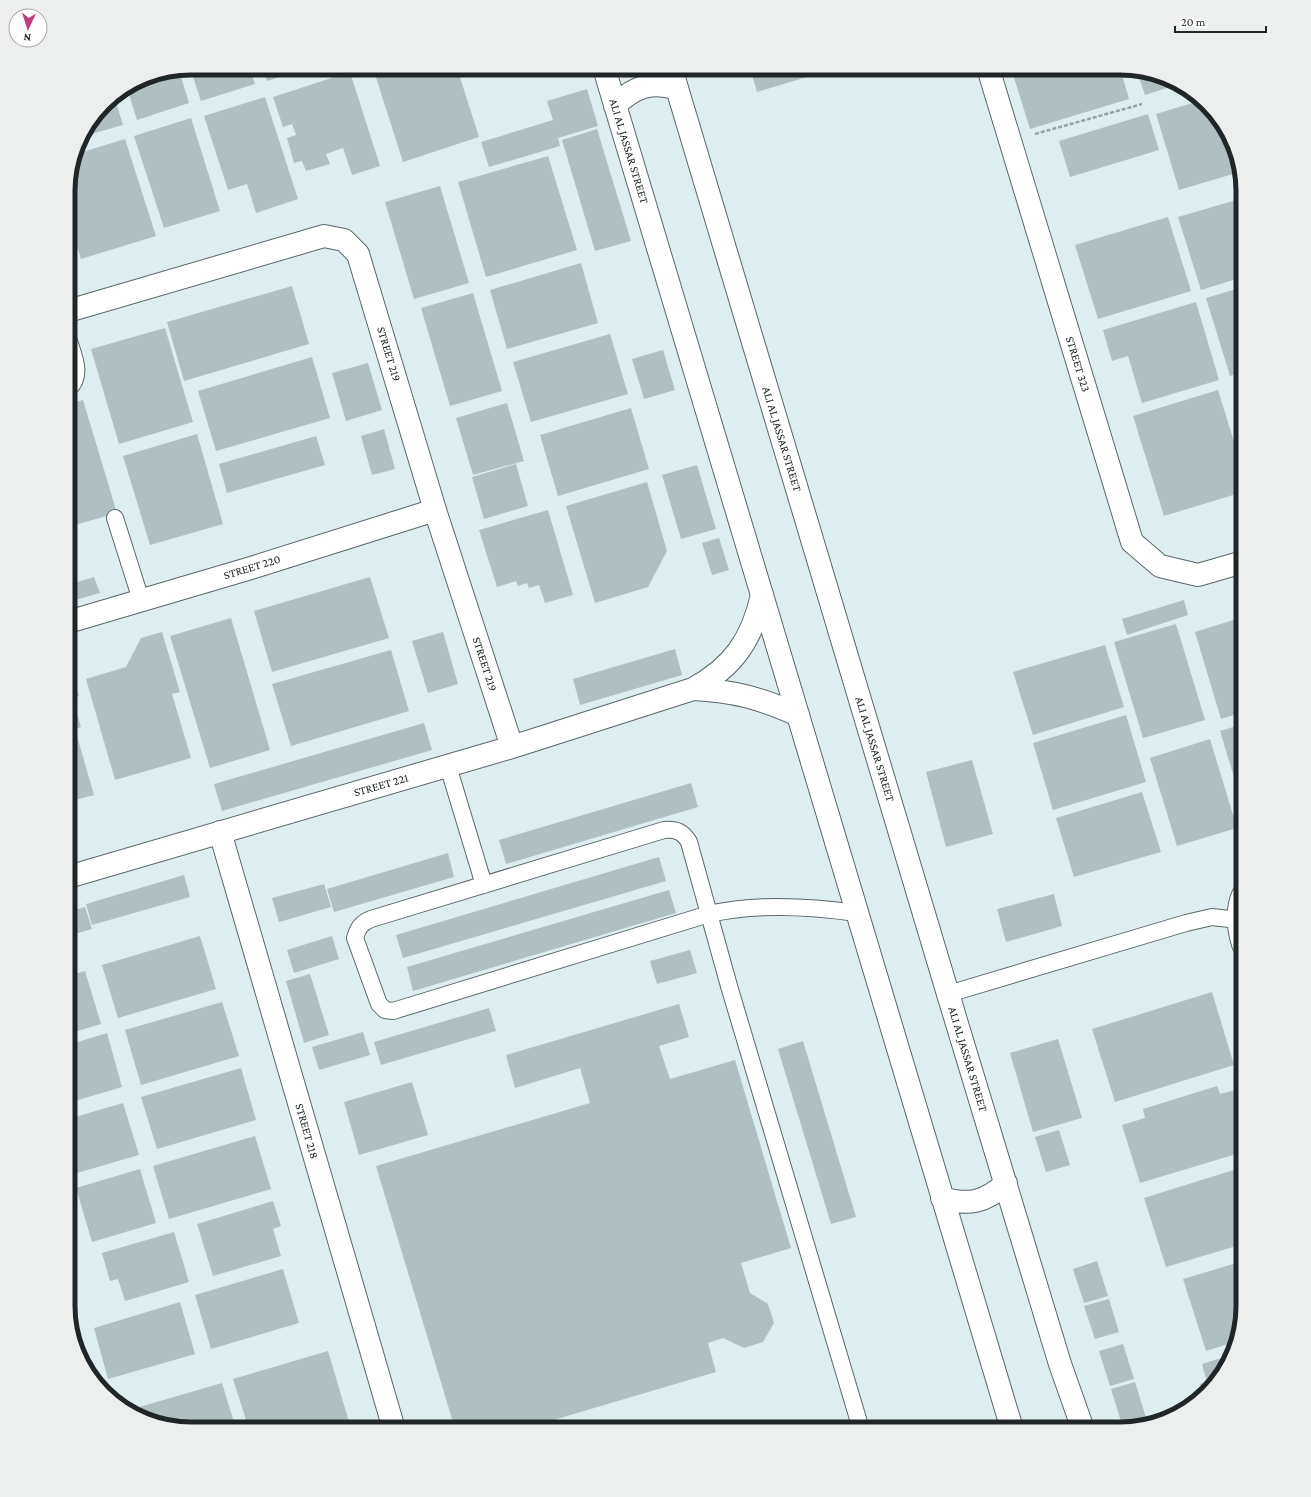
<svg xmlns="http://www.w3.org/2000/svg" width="1311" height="1497" viewBox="0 0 1311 1497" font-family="'Crimson Pro',serif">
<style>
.building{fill:#b0bfc2}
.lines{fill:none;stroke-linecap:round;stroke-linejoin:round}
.service-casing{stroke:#5a676a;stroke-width:18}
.minor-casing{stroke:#5a676a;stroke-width:24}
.tertiary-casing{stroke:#5a676a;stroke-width:24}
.path{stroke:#95a1a3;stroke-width:2.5;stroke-dasharray:4 2;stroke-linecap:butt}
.service{stroke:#fff;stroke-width:16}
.minor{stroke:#fff;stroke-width:22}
.tertiary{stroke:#fff;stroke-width:22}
.labels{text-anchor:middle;stroke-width:3.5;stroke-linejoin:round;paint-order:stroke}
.street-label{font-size:12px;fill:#202627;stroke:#fff}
.rim{fill:none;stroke:#202627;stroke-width:5}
</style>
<rect width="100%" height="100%" fill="#deeef0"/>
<!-- building -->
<path class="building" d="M190,68H249L255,84L201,101Z
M262,68H308L267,81Z
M373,68H457L479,137L403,162Z
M750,68H826L827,71L757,92Z
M1011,68H1120L1129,99L1030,129Z
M179,70L189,103L137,120L127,88L144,77Z
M1137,71L1175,81L1179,84L1145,95Z
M350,72L380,166L352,175L343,148L326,154L330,164L306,171L302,161L294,163L287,138L296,135L292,124L283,127L273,97Z
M587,89L598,126L558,138L560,146L489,167L481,142L553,120L547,101Z
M114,96L123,125L81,137L110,99Z
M265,97L298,199L256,213L247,184L228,190L204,116Z
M1199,101L1215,114L1233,174L1179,190L1156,114Z
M1148,114L1159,150L1070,177L1059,141Z
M191,118L220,211L164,228L134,136Z
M597,129L631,241L595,251L562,140Z
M125,139L156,236L81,259L68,218V183L76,154Z
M548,156L577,250L486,277L458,182Z
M440,186L469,283L414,299L385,202Z
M1243,198V277L1201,290L1178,217Z
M1168,217L1191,291L1098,319L1075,245Z
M581,263L598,323L507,349L490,290Z
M292,286L309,344L184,381L167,322Z
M1243,287V372L1230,376L1206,298Z
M473,293L502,391L450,406L421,308Z
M1196,302L1219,380L1142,403L1128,356L1112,361L1103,330Z
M165,328L193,422L119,444L91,349Z
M610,334L628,394L531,422L513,362Z
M663,350L675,390L644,399L632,359Z
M312,357L330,418L216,451L198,391Z
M368,363L382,410L346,421L332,373Z
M1243,380V409L1235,382Z
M1218,390L1243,471V492L1164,516L1133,416Z
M83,400L117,513L68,527V404Z
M507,403L524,461L473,475L456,418Z
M631,408L649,469L558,496L540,435Z
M384,429L395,469L372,475L361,436Z
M197,434L223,524L150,545L123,456Z
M316,436L325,465L227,493L219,464Z
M516,464L528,506L484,519L472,477Z
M697,465L716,529L681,539L662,475Z
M647,482L667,551L648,587L595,603L566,506Z
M548,510L573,595L545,603L539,585L529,588L527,583L518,586L516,581L497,587L479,530Z
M719,538L729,570L712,575L702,543Z
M94,577L100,593L68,602V585Z
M370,577L389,638L272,672L254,611Z
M1184,600L1188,615L1127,635L1122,619Z
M1243,617V712L1221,719L1195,632Z
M231,618L270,750L210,768L170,636Z
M1176,624L1205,720L1143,738L1114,642Z
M162,632L180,692L172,694L191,758L115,780L86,679L126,667L141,638Z
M443,632L458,684L428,693L412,641Z
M1105,645L1124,707L1033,735L1013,672Z
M675,649L682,675L580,705L573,679Z
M391,650L409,711L291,746L272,684Z
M73,677L79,696L72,697L81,727L75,729L94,795L68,802V678Z
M1126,715L1146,782L1053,810L1033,743Z
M424,723L432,750L222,811L214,784Z
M1243,724V807L1220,731Z
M1210,739L1237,828L1177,846L1150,758Z
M972,760L993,834L946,847L926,772Z
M691,783L698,807L506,864L499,840Z
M1142,792L1161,852L1074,877L1056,818Z
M448,853L454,877L334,912L327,889Z
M659,857L666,881L403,958L396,935Z
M184,875L190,897L92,925L86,904Z
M324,884L331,907L279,922L272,898Z
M669,890L676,913L413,991L407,967Z
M1054,894L1062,926L1006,942L997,909Z
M85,907L92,929L68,936V912Z
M200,936L216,989L118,1018L102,965Z
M332,936L339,959L294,973L287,950Z
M690,950L697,973L657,984L650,961Z
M85,971L101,1024L68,1034V976Z
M310,974L329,1035L304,1043L286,981Z
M1212,992L1234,1065L1115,1102L1092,1029Z
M222,1002L239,1056L141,1085L125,1030Z
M679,1004L689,1037L659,1046L670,1079L735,1060L791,1248L741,1263L750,1293L768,1304L774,1323L763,1342L744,1348L723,1338L708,1343L716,1372L523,1429H455L376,1166L590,1103L580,1068L515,1088L506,1055Z
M489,1008L496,1031L381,1065L374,1042Z
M363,1032L370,1055L319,1070L312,1047Z
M107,1033L122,1087L68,1103V1045Z
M1058,1039L1082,1118L1033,1132L1010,1053Z
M803,1041L856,1217L831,1224L778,1049Z
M241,1068L256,1120L157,1149L141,1097Z
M412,1082L428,1135L359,1155L344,1102Z
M1217,1086L1220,1094L1239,1089L1243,1102V1152L1140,1183L1122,1125L1145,1118L1143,1109Z
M123,1103L139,1155L70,1175L68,1169V1119Z
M1059,1130L1070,1165L1046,1172L1035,1137Z
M255,1136L271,1189L169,1219L153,1166Z
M1243,1167V1244L1166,1267L1144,1198Z
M140,1169L156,1223L92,1242L76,1188Z
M273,1201L281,1226L273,1229L281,1256L213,1276L197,1224Z
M174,1232L189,1282L125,1301L118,1279L110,1281L102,1253Z
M1097,1261L1108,1296L1084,1303L1073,1269Z
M1243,1261V1306L1235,1342L1206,1351L1183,1279Z
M283,1269L299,1323L211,1349L195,1295Z
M1109,1299L1119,1332L1095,1339L1084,1306Z
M180,1302L195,1354L108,1379L94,1328Z
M1123,1344L1134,1379L1110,1386L1099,1351Z
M328,1351L350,1425L338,1429H249L233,1379Z
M1231,1355L1230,1361L1203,1394L1200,1384L1207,1382L1202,1364Z
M1135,1382L1147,1421L1123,1428L1111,1389Z
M222,1383L236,1429H191L136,1416L129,1410Z"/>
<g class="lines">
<!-- service casing -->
<g class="service-casing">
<path id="service" d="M68,389C84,376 73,354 68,338
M115,518L141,600
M448,766L484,885
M857,913C808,906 757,903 709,914L393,1011L385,1010L379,1004L355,938C358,928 361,923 371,919L664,830C677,829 683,832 689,842L729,986L861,1429
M948,994L1186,923L1212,917L1238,920"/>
</g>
<!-- minor casing -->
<g class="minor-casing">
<path id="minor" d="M988,68L1132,542L1160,566L1198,575L1243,562
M68,311L324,236L344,240L358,254L435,510L512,747
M68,622L251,568L435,510
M693,689C734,691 760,698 798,715
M220,832L394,1429
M68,877L512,747L693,689C733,667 752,640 762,595
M1243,895C1236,911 1238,928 1243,944"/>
</g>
<!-- tertiary casing -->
<g class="tertiary-casing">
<path id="tertiary" d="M604,68L1012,1429
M671,68L948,994L1060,1364L1083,1429
M615,106C633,87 653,80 677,89
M942,1198C969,1206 986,1202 1006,1183"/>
</g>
<!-- path -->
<path class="path" d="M1035,134L1142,104"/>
<!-- service -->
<use href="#service" class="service"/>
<!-- minor -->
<use href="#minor" class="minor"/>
<!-- tertiary -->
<use href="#tertiary" class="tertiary"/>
</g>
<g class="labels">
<!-- street labels -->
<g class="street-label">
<text transform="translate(629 151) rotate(73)" y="4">ALI AL JASSAR STREET</text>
<text transform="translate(389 354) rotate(73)" y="4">STREET 219</text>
<text transform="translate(1078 364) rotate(73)" y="4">STREET 323</text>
<text transform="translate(782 439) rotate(73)" y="4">ALI AL JASSAR STREET</text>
<text transform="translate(252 567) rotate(-17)" y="4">STREET 220</text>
<text transform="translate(485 664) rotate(72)" y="4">STREET 219</text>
<text transform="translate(875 749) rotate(73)" y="4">ALI AL JASSAR STREET</text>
<text transform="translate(381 785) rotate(-16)" y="4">STREET 221</text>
<text transform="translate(968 1059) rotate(73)" y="4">ALI AL JASSAR STREET</text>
<text transform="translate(307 1131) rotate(74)" y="4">STREET 218</text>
</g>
</g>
<!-- crop -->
<path d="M0 0H1311V1497H0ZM191 75H1120A116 116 0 0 1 1236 191V1306A116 116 0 0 1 1120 1422H191A116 116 0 0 1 75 1306V191A116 116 0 0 1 191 75Z" fill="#edeeee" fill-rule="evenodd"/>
<path class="rim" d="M191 75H1120A116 116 0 0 1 1236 191V1306A116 116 0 0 1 1120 1422H191A116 116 0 0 1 75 1306V191A116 116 0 0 1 191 75Z"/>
<!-- north arrow -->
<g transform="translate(28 28) rotate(184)"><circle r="19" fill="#ffffff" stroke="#a6a8a9"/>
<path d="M0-3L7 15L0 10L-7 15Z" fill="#bf3a7e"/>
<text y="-6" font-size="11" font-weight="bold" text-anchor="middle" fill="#202627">N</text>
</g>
<!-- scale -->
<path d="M1175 26v6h91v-6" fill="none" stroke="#202627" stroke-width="2"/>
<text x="1181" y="26" font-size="12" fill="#202627" stroke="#ffffff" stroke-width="3" paint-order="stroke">20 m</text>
</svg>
